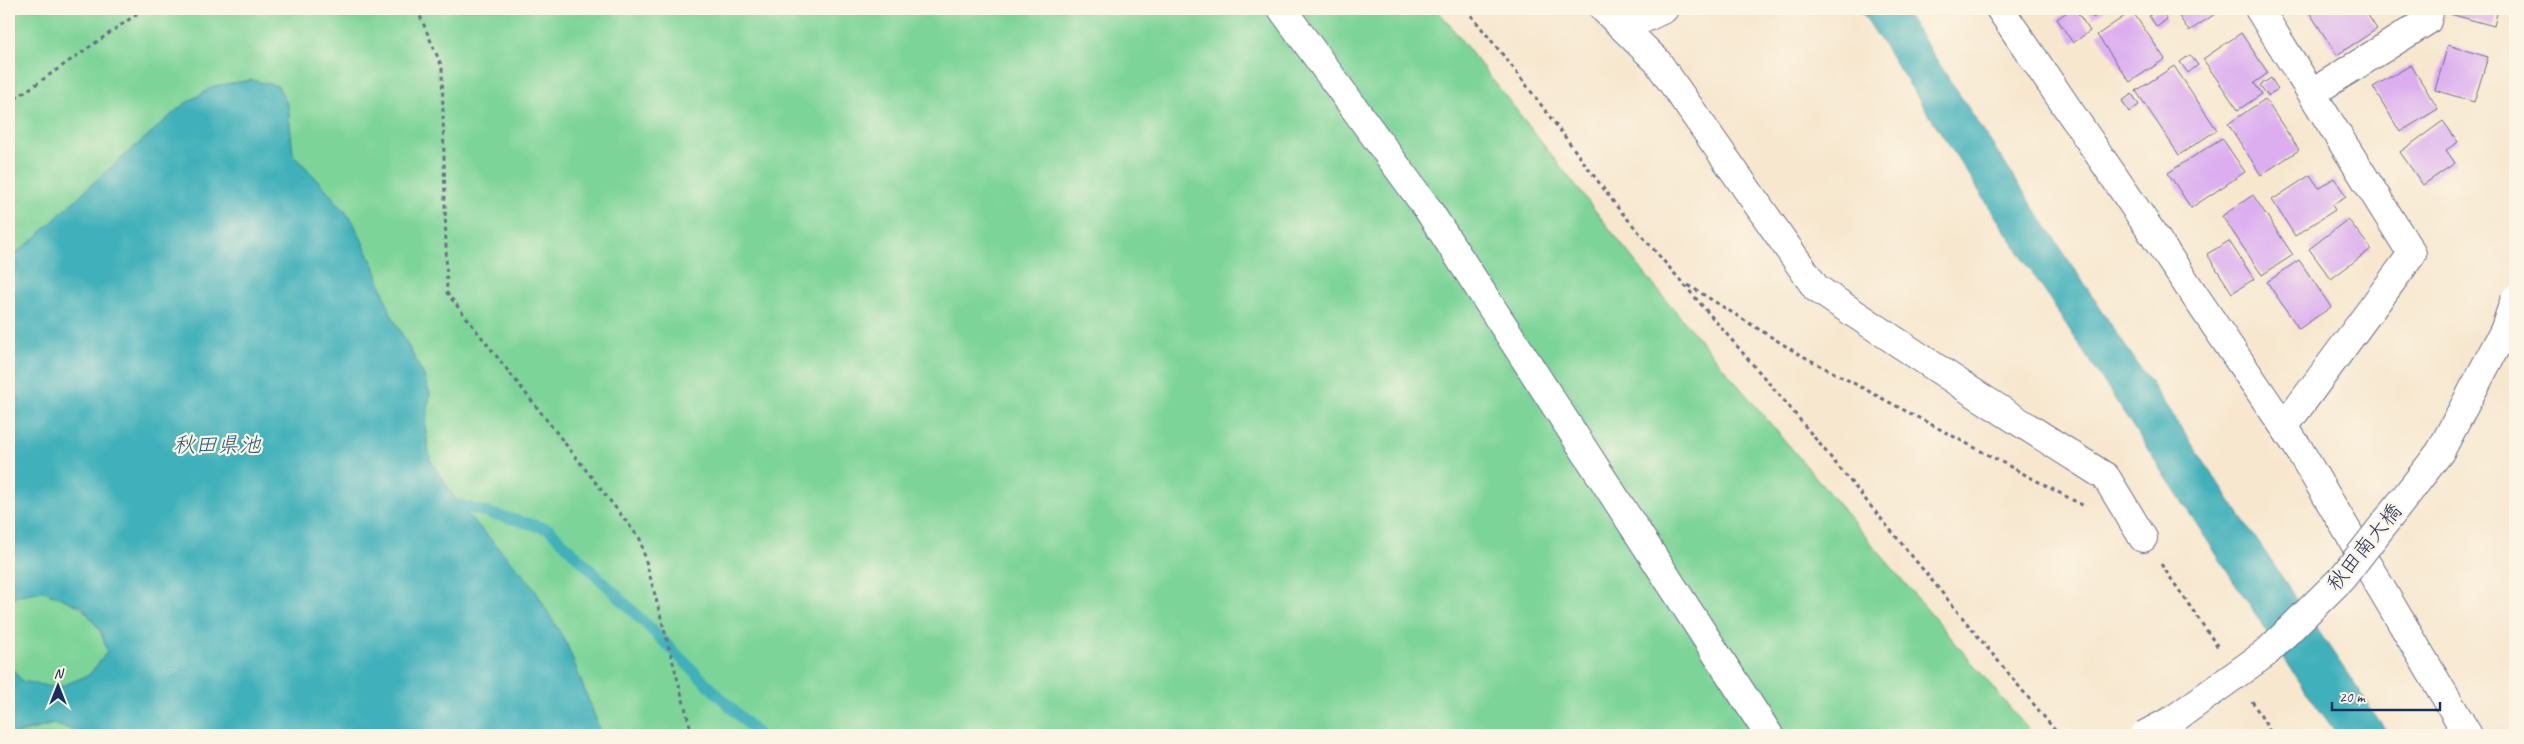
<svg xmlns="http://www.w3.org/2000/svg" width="2524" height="744" viewBox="0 0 2524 744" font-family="Caveat,'Klee One',sans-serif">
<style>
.green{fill:#7dd498;stroke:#4c827b}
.water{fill:#40b0ba;stroke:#2e708c}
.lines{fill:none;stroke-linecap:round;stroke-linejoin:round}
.stream{stroke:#40b0ba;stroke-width:11}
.building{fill:#dcaef0}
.street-casing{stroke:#686f86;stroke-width:30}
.path{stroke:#686f86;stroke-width:3;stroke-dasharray:4 4;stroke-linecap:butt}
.street{stroke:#fff;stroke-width:28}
.secondary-bridge-casing{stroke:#686f86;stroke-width:30;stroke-linecap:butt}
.secondary-bridge{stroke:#fff;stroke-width:28}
.labels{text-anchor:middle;stroke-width:4.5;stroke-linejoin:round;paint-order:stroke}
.street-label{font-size:21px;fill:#1b2f5e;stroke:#fcf5e5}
.water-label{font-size:22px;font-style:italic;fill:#285c7e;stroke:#fcf5e5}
</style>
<rect width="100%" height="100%" fill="#fcf5e5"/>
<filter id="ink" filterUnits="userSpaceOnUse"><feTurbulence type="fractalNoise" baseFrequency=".02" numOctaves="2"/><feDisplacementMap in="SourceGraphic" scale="10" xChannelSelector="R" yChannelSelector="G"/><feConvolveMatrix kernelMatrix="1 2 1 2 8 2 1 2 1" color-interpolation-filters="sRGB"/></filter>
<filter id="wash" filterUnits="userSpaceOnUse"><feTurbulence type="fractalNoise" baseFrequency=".0096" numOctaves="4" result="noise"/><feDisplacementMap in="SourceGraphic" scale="20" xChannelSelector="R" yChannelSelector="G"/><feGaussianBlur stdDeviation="1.12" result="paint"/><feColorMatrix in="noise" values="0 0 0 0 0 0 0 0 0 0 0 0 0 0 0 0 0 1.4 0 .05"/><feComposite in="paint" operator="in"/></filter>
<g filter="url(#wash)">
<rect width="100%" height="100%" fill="#f7e7cf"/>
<!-- green -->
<path class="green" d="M9,9H1437L1656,288L2033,735H602L567,645L531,584L459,505L430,460L425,425L430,394L423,374L390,312L374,266L352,220L325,188L293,154L288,106L252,80L214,86L183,105L91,185L34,239L9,258Z
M44,591C83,607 94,610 108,652L89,675L57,688L22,681L9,665V604L18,595Z
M53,724L90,735H13Z"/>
<!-- water -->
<path class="water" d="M1860,9H1903L2118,335L2389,735H2338L2309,696Z
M252,80L278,86L288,106L293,154L325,188L352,220L374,266L390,312L423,374L430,394L425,426L430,460L459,505L531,583L567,645L602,735H90L53,724L9,735V665L22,681L57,688L89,675L107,652L101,631L82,607L44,591L18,595L9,604V258L34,239L91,185L183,105L214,86Z"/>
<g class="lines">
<!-- stream -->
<path class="stream" d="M443,504L459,505L549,529L759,735"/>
</g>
<g id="blocks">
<!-- building -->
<path class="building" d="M2071,9H2075L2090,31L2073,43L2057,19Z
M2086,9H2107L2093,18Z
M2159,9L2167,19L2157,27L2149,16Z
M2174,9H2223L2189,31Z
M2307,9H2364L2377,29L2337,55Z
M2452,9H2498L2494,26L2450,14Z
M2132,11L2165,59L2130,82L2097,35Z
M2241,33L2268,73L2254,83L2262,94L2238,110L2203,59Z
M2448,45L2488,57L2474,102L2435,90Z
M2190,55L2198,65L2188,73L2180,62Z
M2411,65L2438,109L2400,132L2373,87Z
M2174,66L2217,130L2179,155L2136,91Z
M2271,78L2278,89L2268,96L2260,85Z
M2132,94L2139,105L2129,112L2122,101Z
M2265,99L2299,150L2261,175L2228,124Z
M2443,121L2458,142L2446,150L2455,163L2423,185L2400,152Z
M2222,138L2245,172L2191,208L2168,173Z
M2310,175L2319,188L2334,178L2346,196L2332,205L2335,210L2295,236L2272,200Z
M2253,195L2293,255L2262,275L2222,216Z
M2348,219L2371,249L2331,279L2309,249Z
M2229,241L2254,279L2232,293L2207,254Z
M2299,260L2331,307L2299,329L2267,282Z"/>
</g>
</g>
<g filter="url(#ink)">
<use href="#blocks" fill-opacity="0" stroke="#686f86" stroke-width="1"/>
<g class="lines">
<!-- street casing -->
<g class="street-casing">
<path id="street" d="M1282,9L1427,208L1769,735
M1604,9L1657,61L1816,288L1971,391L2106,477L2143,538
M1612,9L1643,19L1664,9
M2000,9L2297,446L2468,735
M2259,9L2412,254L2284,427
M2312,93L2427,21L2430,9"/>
</g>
<!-- path -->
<path class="path" d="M417,9L442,67L447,293L640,539L690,726L698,735
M1466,9L1515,70L1618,208L1786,403L2059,735
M9,103L144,9
M1688,285L1797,353L2084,506
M2161,564L2218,647
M2252,701L2272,735"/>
<!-- street -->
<use href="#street" class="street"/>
<!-- secondary-bridge casing -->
<g class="secondary-bridge-casing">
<path id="secondary-bridge" d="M2144,735L2174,719L2266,653L2342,578L2440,452L2504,331L2515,299"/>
</g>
<!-- secondary-bridge -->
<use href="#secondary-bridge" class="secondary-bridge"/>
</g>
</g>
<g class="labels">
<!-- street labels -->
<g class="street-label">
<text transform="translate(2364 547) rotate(-51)" y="7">秋田南大橋</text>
</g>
<!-- water labels -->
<g class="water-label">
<text x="217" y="452">秋田県池</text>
</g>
</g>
<!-- margin -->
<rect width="2524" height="744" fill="none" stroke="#fcf5e5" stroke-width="30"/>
<!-- north arrow -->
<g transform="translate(58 686)" stroke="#fcf5e5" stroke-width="4" paint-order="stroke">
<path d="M0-4L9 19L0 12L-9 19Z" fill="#1b2f5e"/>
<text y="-8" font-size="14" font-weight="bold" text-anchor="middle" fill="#1b2f5e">N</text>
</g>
<!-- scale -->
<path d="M2332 702v8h108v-8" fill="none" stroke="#1b2f5e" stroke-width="2.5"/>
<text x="2339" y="702" font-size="15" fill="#1b2f5e" stroke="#fcf5e5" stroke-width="4" paint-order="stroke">20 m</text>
</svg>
